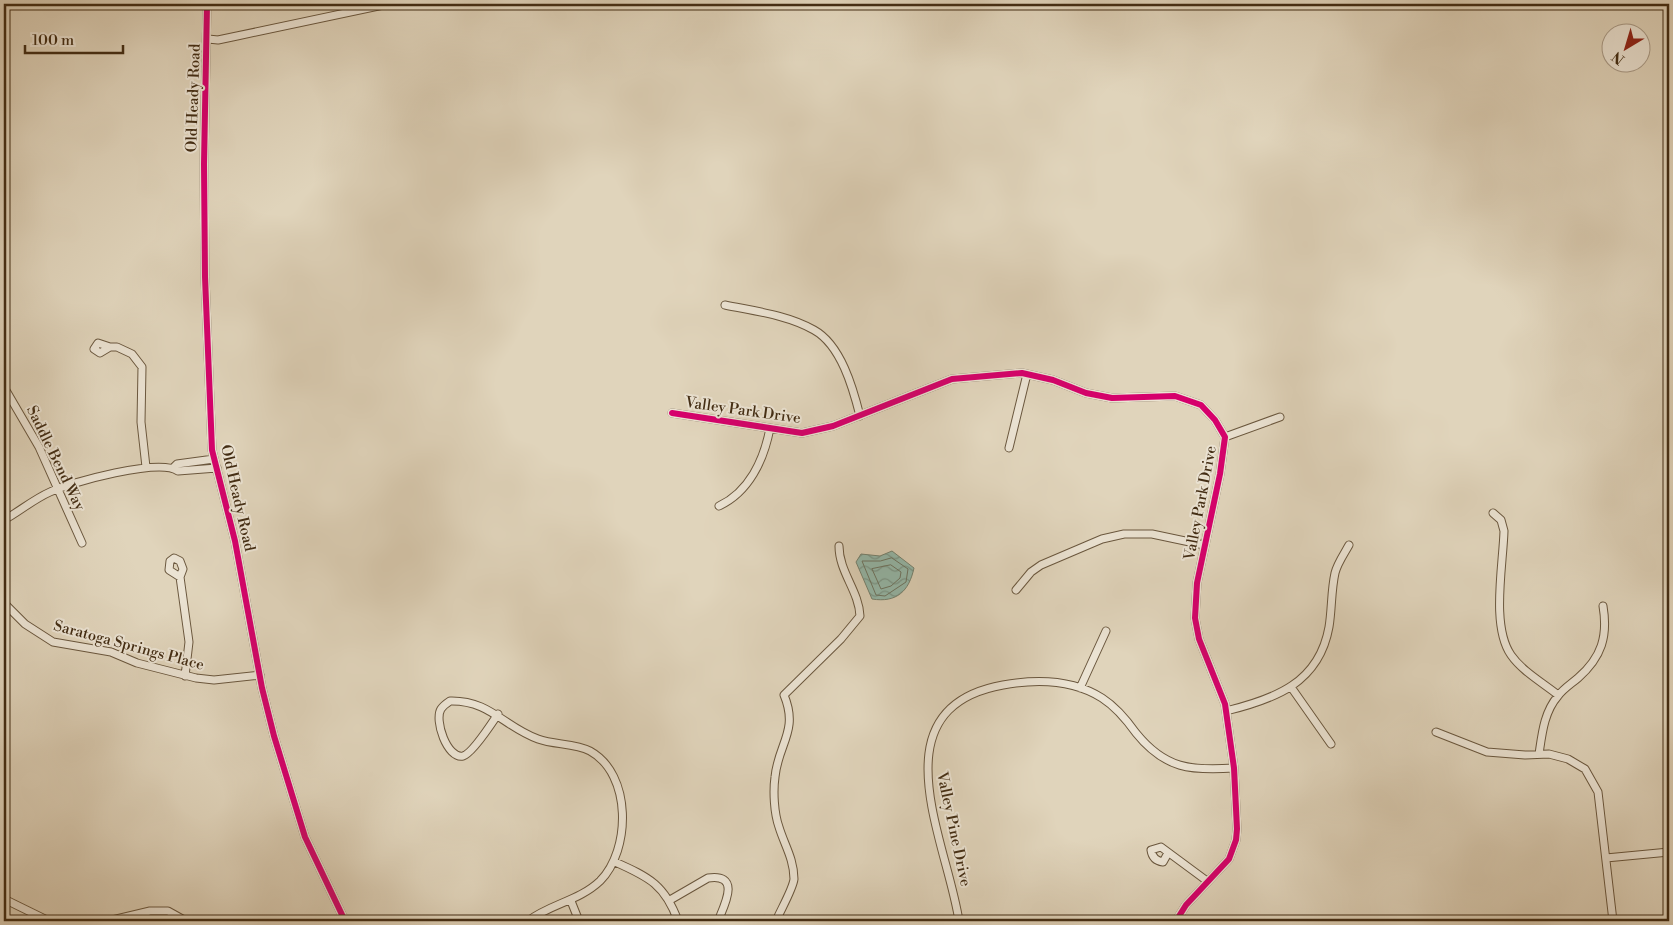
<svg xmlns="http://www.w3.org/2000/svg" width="1673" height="925" viewBox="0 0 1673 925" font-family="'Libre Bodoni',serif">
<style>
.water{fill:url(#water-waves);stroke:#74816f}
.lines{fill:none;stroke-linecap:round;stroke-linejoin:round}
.shore{stroke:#6c7360;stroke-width:1}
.minor-casing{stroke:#6a573e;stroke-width:9}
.minor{stroke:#ebe3d3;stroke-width:7}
.cycleway-casing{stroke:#ebe3d3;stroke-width:9}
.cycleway{stroke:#d6006c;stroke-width:6}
.labels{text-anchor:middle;stroke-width:4;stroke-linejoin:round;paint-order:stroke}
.street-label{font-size:15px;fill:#432d14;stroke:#ebe3d3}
</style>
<defs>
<pattern id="water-waves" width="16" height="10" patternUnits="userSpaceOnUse" patternTransform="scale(1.25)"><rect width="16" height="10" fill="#94b9ab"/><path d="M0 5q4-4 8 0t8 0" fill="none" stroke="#7a978a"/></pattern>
</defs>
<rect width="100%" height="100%" fill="#e0d4bb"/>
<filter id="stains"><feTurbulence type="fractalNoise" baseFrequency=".004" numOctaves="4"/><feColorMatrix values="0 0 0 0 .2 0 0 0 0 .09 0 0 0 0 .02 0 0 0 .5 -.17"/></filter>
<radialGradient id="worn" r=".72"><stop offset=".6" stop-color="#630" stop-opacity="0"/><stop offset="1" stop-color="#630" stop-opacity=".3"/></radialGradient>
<!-- water -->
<path class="water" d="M892,551L914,568C909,591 897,603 872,599L856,562L861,554L880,556Z"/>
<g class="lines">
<!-- shore -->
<path class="shore" d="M892,558L908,569L906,582L885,596L876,595L862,561H880Z
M891,565L901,572L900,578L891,586L881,589L872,569Z"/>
<!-- minor casing -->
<g class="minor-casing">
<path id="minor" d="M207,4L204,164L205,277L212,450L235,541L262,688L274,736L305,837L345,921
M208,39L218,40L237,36L388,4
M725,305C754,311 788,315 814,330C841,345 853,388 860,416
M110,347L98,343L94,349L100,353L110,347H117L132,354L142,367L141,422L146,467
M4,387L39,447L82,543
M672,413L802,433L833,426L952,379L1022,373L1053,380L1086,393L1112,398L1175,396L1201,405L1215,420L1225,437L1220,474L1197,583L1195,618L1199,639L1225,704L1234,768L1237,829L1236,840L1229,859L1186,905L1176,921
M1225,437L1280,417
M1009,448L1027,374
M173,468L177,464L214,459
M719,506C749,492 764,460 770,428
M1493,513L1501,520L1504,531C1503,566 1491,626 1511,655C1522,671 1543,683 1558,695
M4,520C20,511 34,499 50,492C72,482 159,458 178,471L217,468
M180,577L169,570L170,561L174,558L180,561L183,569L180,577L189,642L185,676
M1016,590L1031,572L1041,565L1102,539L1124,534H1152L1204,545
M4,603L25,624L53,642L111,652L137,663L196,678L214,680L260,675
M1291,687L1331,744
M1080,688L1106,631
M1226,711C1275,699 1319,683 1329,627C1332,609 1331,591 1335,573C1337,564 1344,554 1349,545
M498,714C492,723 472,754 463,756C447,759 434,720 441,709C443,706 447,703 450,701C490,700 504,727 538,739C554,745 575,743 590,751C632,774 631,850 600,881C579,901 550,904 528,921
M1436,732L1487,752L1525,755L1549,754L1568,759L1585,769L1598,792L1613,921
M1539,754C1542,734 1544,712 1558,696C1563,689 1571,684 1578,678C1602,657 1608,636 1603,606
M1168,853L1163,862C1156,861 1152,857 1151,850L1161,847L1207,881
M1606,858L1669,852
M615,862C649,877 665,885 678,921
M4,899L49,921
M670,900L708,878C742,873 724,906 718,921
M571,901L579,921
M108,921L150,911H168L186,921
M776,921C780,911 793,889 794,879C794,859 784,844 779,827C774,813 773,791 775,777C778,744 799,731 784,695L841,639L860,616C859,591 839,572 839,546
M959,921C947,841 875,708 1003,685C1036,679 1072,679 1102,698C1116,707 1126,719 1136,733C1165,769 1191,771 1234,768"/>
</g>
<!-- minor -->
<use href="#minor" class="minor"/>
<!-- cycleway casing -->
<g class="cycleway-casing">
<path id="cycleway" d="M207,4L204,164L205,277L212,450L235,541L262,688L274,736L305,837L345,921
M672,413L802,433L833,426L952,379L1022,373L1053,380L1086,393L1112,398L1175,396L1201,405L1215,420L1225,437L1220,474L1197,583L1195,618L1199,639L1225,704L1234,768L1237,829L1236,840L1229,859L1186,905L1176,921"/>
</g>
<!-- cycleway -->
<use href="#cycleway" class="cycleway"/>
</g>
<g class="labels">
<!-- street labels -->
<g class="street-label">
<text transform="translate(193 98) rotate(-88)" y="5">Old Heady Road</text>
<text transform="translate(743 410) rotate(8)" y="5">Valley Park Drive</text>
<text transform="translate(56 458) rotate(64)" y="5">Saddle Bend Way</text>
<text transform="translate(238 498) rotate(77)" y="5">Old Heady Road</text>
<text transform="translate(1200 503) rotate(-79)" y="5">Valley Park Drive</text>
<text transform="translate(129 645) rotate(15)" y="5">Saratoga Springs Place</text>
<text transform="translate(954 829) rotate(78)" y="5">Valley Pine Drive</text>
</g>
</g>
<!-- margin -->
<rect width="1673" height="925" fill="none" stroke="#e0d4bb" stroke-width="20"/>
<rect x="5" y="5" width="1663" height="915" fill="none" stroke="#432d14" stroke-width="2.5"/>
<rect x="10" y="10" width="1653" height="905" fill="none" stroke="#432d14"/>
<!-- north arrow -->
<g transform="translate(1626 48) rotate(218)"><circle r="24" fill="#ebe3d3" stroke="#a89a87"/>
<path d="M0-4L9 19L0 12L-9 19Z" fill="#8f2418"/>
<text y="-8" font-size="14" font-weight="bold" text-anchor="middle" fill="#432d14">N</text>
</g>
<!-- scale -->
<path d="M25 45v8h98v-8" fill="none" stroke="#432d14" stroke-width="2.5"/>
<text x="32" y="45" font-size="15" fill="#432d14" stroke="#ebe3d3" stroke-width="4" paint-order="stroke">100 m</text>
<rect width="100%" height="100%" filter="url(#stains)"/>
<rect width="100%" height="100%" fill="url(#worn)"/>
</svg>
